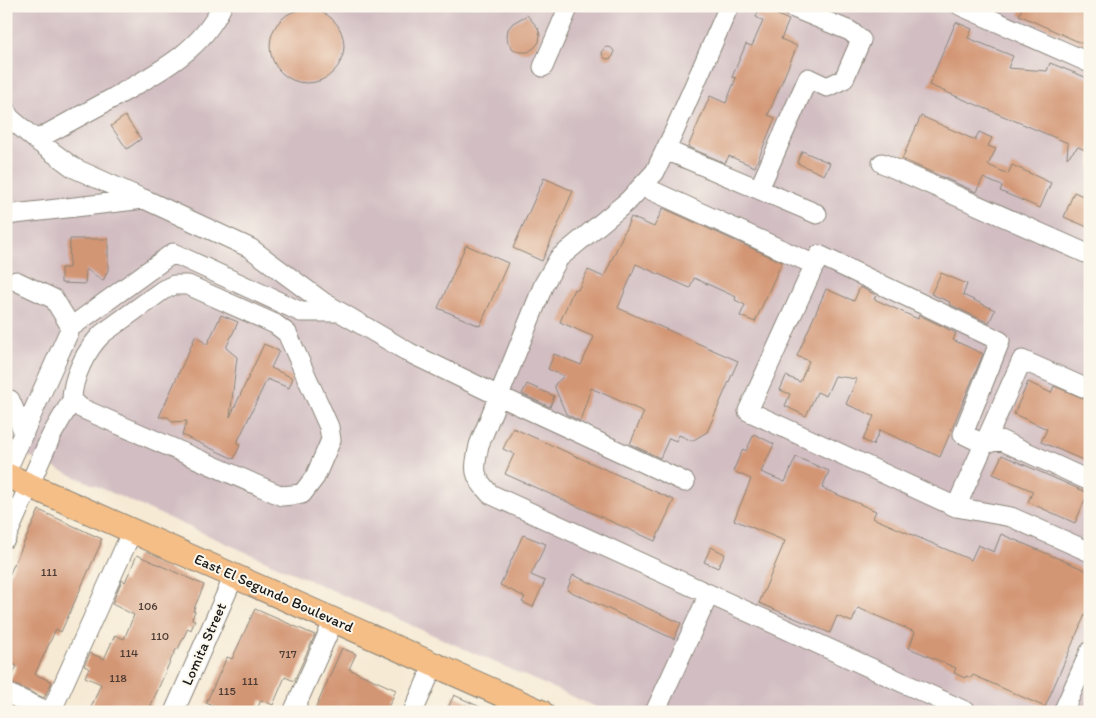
<svg xmlns="http://www.w3.org/2000/svg" width="1096" height="718" viewBox="0 0 1096 718" font-family="Itim,sans-serif">
<style>
.industrial{fill:#d2bec2}
.building{fill:#d39675}
.lines{fill:none;stroke-linecap:round;stroke-linejoin:round}
.minor-casing{stroke:#898378;stroke-width:21}
.major-casing{stroke:#898378;stroke-width:26}
.minor{stroke:#fff;stroke-width:19}
.major{stroke:#f5be86;stroke-width:24}
.labels{text-anchor:middle;stroke-width:4;stroke-linejoin:round;paint-order:stroke}
.number-label{font-size:12px;fill:#4a3a32}
.street-label{font-size:15px;fill:#1c1c1c;stroke:#fbf7ec}
</style>
<rect width="100%" height="100%" fill="#fbf7ec"/>
<filter id="ink" filterUnits="userSpaceOnUse"><feTurbulence type="fractalNoise" baseFrequency=".02" numOctaves="2"/><feDisplacementMap in="SourceGraphic" scale="10" xChannelSelector="R" yChannelSelector="G"/><feConvolveMatrix kernelMatrix="1 2 1 2 8 2 1 2 1" color-interpolation-filters="sRGB"/></filter>
<filter id="wash" filterUnits="userSpaceOnUse"><feTurbulence type="fractalNoise" baseFrequency=".0096" numOctaves="4" result="noise"/><feDisplacementMap in="SourceGraphic" scale="20" xChannelSelector="R" yChannelSelector="G"/><feGaussianBlur stdDeviation="1.12" result="paint"/><feColorMatrix in="noise" values="0 0 0 0 0 0 0 0 0 0 0 0 0 0 0 0 0 1.4 0 .05"/><feComposite in="paint" operator="in"/></filter>
<g filter="url(#wash)">
<rect width="100%" height="100%" fill="#f6ead4"/>
<!-- industrial -->
<path class="industrial" d="M6,6H1090V712H607L6,446Z"/>
<g id="blocks">
<!-- building -->
<path class="building" d="M1023,6H1090V47L1019,15Z
M760,7L789,20L781,39L797,46L768,115L775,118L755,167L729,156L725,163L688,147L710,96L726,103L736,78L732,77L746,44L752,46L763,21L756,17Z
M270 46a37 37 0 1 1 74 0a37 37 0 1 1-74 0Z
M527,15L538,28L540,35L539,42L534,48L528,52H520L513,49L508,43L507,36L508,29L513,23Z
M956,22L972,29L968,38L1013,56L1008,68L1047,71L1050,63L1090,79V152L1078,147L1067,158L1068,143L929,85Z
M602 53a6 6 0 1 1 12 0a6 6 0 1 1-12 0Z
M125,116L141,139L127,149L111,126Z
M921,116L975,140L979,132L992,138L988,146L996,149L988,165L1008,174L1012,165L1051,183L1040,208L1000,191L1002,186L983,178L976,192L902,159Z
M802,151L830,163L824,175L797,163Z
M544,178L573,191L542,261L513,248Z
M1074,192L1090,199V228L1064,217Z
M663,208L782,262L755,322L740,316L745,305L735,300L736,297L694,278L690,288L636,264L618,308L738,361L707,432L692,441L679,435L676,441L669,438L660,458L630,444L644,412L591,388L580,421L566,414L555,388V384L564,376L548,369L554,354L581,365L594,337L560,322L574,289L578,290L588,270L604,277L631,217L654,227Z
M70,239H108V270L103,281L86,269L85,284L61,283V268H69Z
M466,245L508,263L480,326L438,308Z
M941,273L967,284L963,295L995,310L989,323L949,304L950,302L931,294Z
M860,287L876,295L874,299L918,319L919,315L956,333L953,340L983,354L940,457L880,430L873,445L863,440L874,416L846,404L857,379L835,376L826,396L817,392L806,416L785,406L790,394L780,390L786,376L800,382L809,361L797,356L826,289L854,301Z
M221,315L238,322L226,348L237,357L230,417L264,344L279,351L271,368L293,378L289,388L267,379L237,443L240,445L234,459L182,435L187,421L172,422L168,417H159L196,335L207,345Z
M1028,382L1051,393L1054,386L1090,401V463L1041,442L1047,429L1014,414Z
M527,384L554,396L550,407L522,394Z
M513,428L674,500L655,541L505,474L514,454L503,449Z
M754,434L774,444L761,472L785,482L796,457L829,471L822,488L876,511L873,518L971,560L978,545L994,552L1001,534L1090,572V603L1045,707L973,675L971,678L966,676L965,678L954,673L956,668L909,648L915,632L858,608L852,622L837,616L830,633L759,603L785,541L734,520L751,479L733,471L743,449L746,451Z
M1002,455L1088,493L1075,523L1028,502L1033,491L993,474Z
M39,510L102,539L100,543H101L61,632L56,629L35,674L52,682L44,698L9,682L17,666L6,661V582Z
M523,535L546,544L531,575L545,581L533,607L522,602L525,597L500,585Z
M711,547L725,554L718,568L704,562Z
M137,555L204,585L193,611H195L192,619L195,620L191,630L188,628L178,649L177,648L172,657L148,712H89L101,684L85,677L89,668L84,666L90,653L104,659L115,635L124,639L134,615L112,604L122,580L125,582Z
M573,575L681,623L674,639L567,590Z
M255,609L315,635L294,681L285,677L273,705L261,700L256,712H227L206,703L227,657L232,659Z
M342,648L356,654L349,669L396,690L386,712H314Z
M454,695L491,712H446Z"/>
</g>
</g>
<g filter="url(#ink)">
<use href="#blocks" fill-opacity="0" stroke="#898378" stroke-width="1"/>
<g class="lines">
<!-- minor casing -->
<g class="minor-casing">
<path id="minor" d="M729,6L673,134L655,172L629,200L559,258L544,284L479,445C474,470 472,475 490,494L967,712
M961,6L1090,63
M543,67L569,6
M6,111L10,118L36,140L74,168L143,199
M36,140C62,126 87,112 113,98C155,74 201,52 222,6
M666,150L817,214
M882,163L1090,255
M642,186L815,265
M759,189L808,78L827,87L844,79L861,40L850,31L789,6
M6,215L144,199L250,248L323,302L410,353L499,396L685,482
M16,281L54,299L71,327
M6,399L10,400L24,433
M6,472L71,327L173,253L301,312H339
M1090,481L1000,440L984,444L963,434L1000,341L819,255L748,411L956,507L1011,517L1090,552
M956,507L1022,360L1090,390
M6,538L51,436L72,400L81,408L282,496L302,494L315,477L331,440L329,427L287,333L275,324L188,285H174L163,290L102,334C86,350 72,378 72,400
M6,693L49,712
M51,712L132,531
M174,712L234,576
M293,712L334,620
M413,712L434,664
M655,712L709,594
M1063,712L1090,651"/>
</g>
<!-- major casing -->
<g class="major-casing">
<path id="major" d="M6,475L541,712"/>
</g>
<!-- minor -->
<use href="#minor" class="minor"/>
<!-- major -->
<use href="#major" class="major"/>
</g>
</g>
<g class="labels">
<!-- number labels -->
<g class="number-label">
<text x="49" y="576">111</text>
<text x="148" y="610">106</text>
<text x="160" y="640">110</text>
<text x="129" y="657">114</text>
<text x="288" y="658">717</text>
<text x="118" y="682">118</text>
<text x="250" y="685">111</text>
<text x="227" y="695">115</text>
</g>
<!-- street labels -->
<g class="street-label">
<text transform="translate(274 593) rotate(24)" y="5">East El Segundo Boulevard</text>
<text transform="translate(204 644) rotate(-66)" y="5">Lomita Street</text>
</g>
</g>
<!-- margin -->
<rect width="1096" height="718" fill="none" stroke="#fbf7ec" stroke-width="25"/>
</svg>
